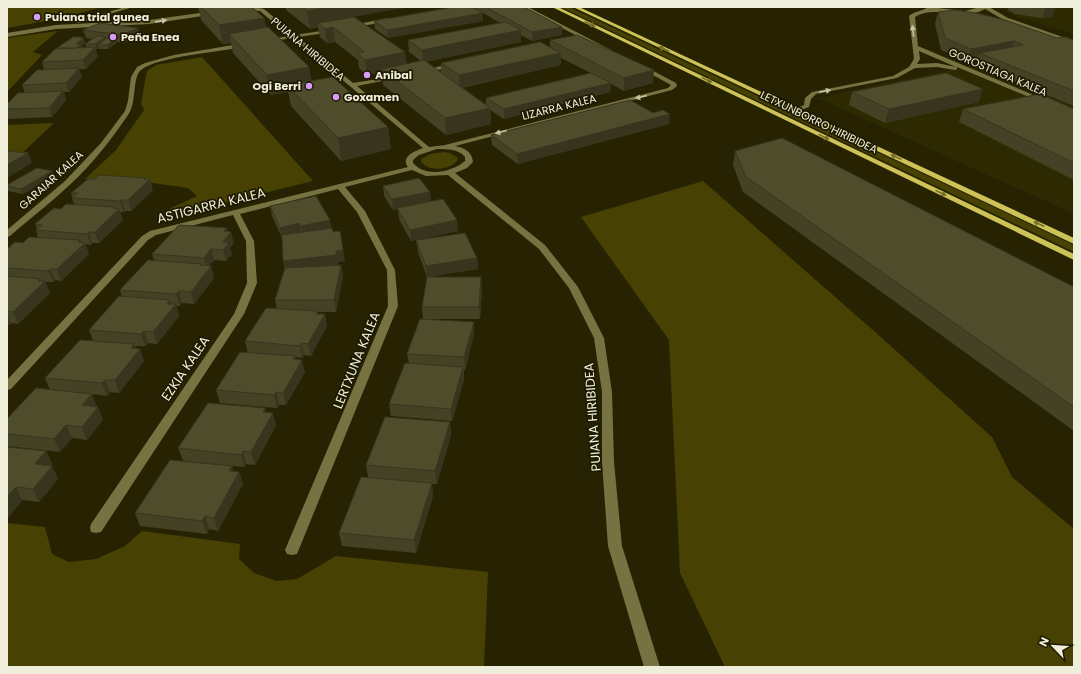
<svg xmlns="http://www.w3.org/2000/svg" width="1081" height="674" viewBox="0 0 1081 674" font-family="Poppins,sans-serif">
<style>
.built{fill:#2d2900}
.green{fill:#474104}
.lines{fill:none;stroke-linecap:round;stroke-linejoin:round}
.minor{fill:#777241;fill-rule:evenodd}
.major{fill:#cdc257;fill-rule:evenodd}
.wall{fill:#444125;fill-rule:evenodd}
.shaded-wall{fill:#37351e}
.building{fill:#4f4c2b;stroke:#37351e}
.oneway{fill:#c5c3a5}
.oneway2{fill:#756e2c}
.poi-dot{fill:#d89bf8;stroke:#1d1a00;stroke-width:1.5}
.labels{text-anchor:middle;stroke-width:3.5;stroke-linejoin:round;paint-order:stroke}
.far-poi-label{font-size:11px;font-weight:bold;fill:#efeedb;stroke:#1d1a00;text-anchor:start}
.far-street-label{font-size:11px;fill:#efeedb;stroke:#1d1a00}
.street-label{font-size:13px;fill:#efeedb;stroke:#1d1a00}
</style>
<rect width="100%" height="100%" fill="#272302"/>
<!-- built -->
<path class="built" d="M998,7H1074V34L1015,16Z
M1074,43V214L818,98Z"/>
<!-- green -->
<path class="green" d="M7,7H103L57,19L7,28Z
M561,7H569L1074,245V252Z
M58,31L33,52L42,55L7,92V38Z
M202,57L313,181L162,218L171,208L197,196L188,188L146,182L85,179L116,150L144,110L141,103L147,71L156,65Z
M54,123L17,158L7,163V125Z
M444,152L450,153L458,158L457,161C449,170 429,172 421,162V159L430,154Z
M703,181L883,339L992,437L1012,477L1074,529V667H725L680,573L669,340L581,217Z
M7,523L45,527L52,554L69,562L96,559L125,546L142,531L240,544L239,559L254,573L277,581L297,579L336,556L488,572L484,667H7Z"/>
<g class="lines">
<!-- minor -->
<path class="minor" d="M125,7H133L79,23L74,22Z
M238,7H255L264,9L295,35L334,29V31L332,32L298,37L353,83L397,76V78L357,86L429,147L445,145L668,88L671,85L640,68V66H644L676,83L677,86L672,90L455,146C464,148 472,151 473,162L467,168L455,173L545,245L578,287L604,338L612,392L614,462L622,546L660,667H644L608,546L602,462V392L594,338L569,288L539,249L448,175L426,176L412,170L345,187L365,211L395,270L398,306L297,554L292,555L287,554L285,550L388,306L387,270L357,212L338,189L240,214L254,241L257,283L244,314L101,532L96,533L91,532L90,528L91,524L234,314L247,283L246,241L233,215L156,235L148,240L11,389L7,390V380L142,236L150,231L408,167C400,157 415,151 423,148L293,38L265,42V40L289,36L260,11L240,10ZM437,149C447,149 459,149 465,157V161C452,172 426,178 413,163V160L419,155Z
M522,7H528L611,50L606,51Z
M980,7H989L1008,18L1074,41V45L1004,20L985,9C963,22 936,4 915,17L918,46L1045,100V102H1041L957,67V69L955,70L937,67L915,68L897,78L816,94L811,99L809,107L796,112L793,110L804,105L805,98L812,92L893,76L909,67L914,59L909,16C915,11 923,11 928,7L965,11ZM919,51L956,67L937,63L917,64L920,59Z
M214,11L217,13L216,14L149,24L56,29L7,37V33L56,25L149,20Z
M387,18L390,20L389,21L352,28L349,26Z
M245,43L247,44V46C223,52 158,56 141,70C132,77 137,103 128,115C113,137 97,158 79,176C57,198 33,216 10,236L7,237V230L65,181L101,143L125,111L128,101L131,77L137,67L145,63L174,55Z
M454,63L457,65L456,66L423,73L420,71Z"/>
<!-- major -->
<path class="major" d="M552,7H558L1074,254V260Z
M573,7H579L1074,238V244Z"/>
</g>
<!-- wall -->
<path class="wall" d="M198,7H252L264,18L266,28L309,67L311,81L388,127L391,149L341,161L291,106L288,92L271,95L233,53L231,43L223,44L201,20Z
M286,7H409L327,21L406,64L421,61L409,52L408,40L500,23L483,13V21L388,38L375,29L374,21L476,9V7H524L562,35L532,41L521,35V42L425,62L441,73V63L550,48V40L653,83L624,91L611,84L610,92L504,119L490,110L491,124L446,135L383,85L382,72L367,75L359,68L358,60L335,42L327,43L320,37L318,27L310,29L286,10ZM561,58L591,73L486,98V105L462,88L561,65Z
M1009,7H1056L1052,17L1042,18L1015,14L1008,10Z
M938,12L1057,38L1074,40V106L975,65L977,59L967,61L941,50L935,24Z
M138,28L140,36L124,43L117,42L108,49H99V47L97,49H95L98,56L86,69H79L82,77L69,92H64L66,100L52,117L7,119V104L25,93L22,85L44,70L42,62L57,49V48L82,37L85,43L82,45V48H87L85,44L92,39L86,38L83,30Z
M852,92L979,102L885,123L849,105Z
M963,109H1074V180L959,122Z
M669,124L518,164L492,145L491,135Z
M735,151L1074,287V431L743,192L733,165Z
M52,171L54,176L23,194L8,191L7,189V185Z
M145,178L153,190L131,211H125L124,212H120L123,220L99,243H92L91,245L85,244L89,254L61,281L55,280L53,282H45L50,293L18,324L11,323L9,325H7V249L23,243L38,238L36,230L37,229L35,224L61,209L74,204L72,198H73L71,193L94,179Z
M383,186L430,192L431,202L458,231L411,241L399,219L398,209L393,210L384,196Z
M270,206L330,220L331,228L333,232L345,261L338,262V265H341L343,276L336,312H318V314H325L327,326L311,356L304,355L302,358L295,357L296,359L305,372L286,405H279L277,408L220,403L216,390L248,353L245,341L277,309L275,300L285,270L283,261L282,238L272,216Z
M228,231L234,243L230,248L232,254L226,261L214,260L209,266H211L214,278L194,304L182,303L180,306H176L179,316L157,344L148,343L145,346H135L136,348L140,349L144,361L119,393L110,392L107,396L92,394L97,407H98L103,420L87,440L72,438L60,452L7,446V419L50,390L45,378L93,341L89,330L122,297L120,290L154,260L152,254Z
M416,240L477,258L478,269L427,277L418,252Z
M482,288L480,319H430L474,334L465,370H464V380L452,421L391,416L389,404L409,363L407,354L423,319L422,307Z
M265,408L266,412L276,425L255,465L246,464L244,467L183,461L178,448Z
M450,422L451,435L437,484H432L433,496L416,553L342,546L339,533L368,477L366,465Z
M7,447L46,451L52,464L50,466H52L58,479L39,502L22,500L9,517L7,516Z
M233,471L239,472L243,484L218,531L209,529L207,534L140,526L135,513Z"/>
<!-- shaded-wall -->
<path class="shaded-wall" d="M324,7H409L318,23V27L310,29L307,11Z
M1046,7H1056L1052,17L1042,18Z
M483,13V21L388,38L387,30Z
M264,18L268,36L229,34L231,43L223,44L219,25Z
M333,27L335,42L327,43L325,29Z
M562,27V35L532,41V32Z
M138,28L140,36L124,43L122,35Z
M521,30V42L423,62L422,50Z
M82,37L83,39L84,38L85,43L82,45L83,49L77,53L76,44L80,38Z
M106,37L108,41L98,45L99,47L97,49L95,44Z
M116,39L117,43L108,49L107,45Z
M1014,41L1010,53H979L977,59L967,61L971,49Z
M95,47L98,56L86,69L83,60Z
M405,52L407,67L382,69V72L367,75L365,60Z
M561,53V65L459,88V75Z
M309,67L313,87L287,85L288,92L271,95L267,75Z
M79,68L82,77L69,92L66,83Z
M654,70L653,83L624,91V78Z
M611,83L610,92L504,119V109Z
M983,89L979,102L885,123L889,109Z
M63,91L66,100L52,117L49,108Z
M490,108L491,124L446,135L445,118Z
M670,114L669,124L518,164L517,154Z
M388,127L391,149L341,161L338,138Z
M28,153L32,163L7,178V165Z
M52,171L54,176L23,194L21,189Z
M145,178L147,182L150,179L153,190L131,211L128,200Z
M430,192L431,202L393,210L392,199Z
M122,200L125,211L124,212L120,201Z
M115,207L117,211L119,209L123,220L99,243L95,232Z
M330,220L331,231L303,237L301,226Z
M457,220L458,231L411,241L410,230Z
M299,223L301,234L282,239L280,228Z
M227,228L229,235L231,232L234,243L230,248L232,254L226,261L223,250V242L224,231Z
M340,231L345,261L338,262V266L286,273L283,261Z
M89,232L92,243L91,245L87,234Z
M80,240L82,245L85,243L89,254L61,281L57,269L78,242Z
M211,249L214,260L207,269L204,258Z
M477,258L478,269L427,277L426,266Z
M202,264L205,275L211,266L214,278L194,304L191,292L200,265Z
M341,265L343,276L336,312L334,300Z
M50,269L55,280L53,282L48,271Z
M481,277L482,288L480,319L479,307Z
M40,279L42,284L45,281L50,293L18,324L13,312Z
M179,291L182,303L180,306L176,294Z
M170,300L172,308L176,304L179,316L157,344L153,332L167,304Z
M318,311L320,323L325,314L327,326L311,356L308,344L316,314Z
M7,313L11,323L9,325L7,321Z
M474,322V334L465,370L464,357Z
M144,331L148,343L145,346L141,334Z
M301,343L304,355L302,358L300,346Z
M134,344L137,352L140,349L144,361L119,393L115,380L131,348Z
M302,360L305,372L286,405L283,393Z
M463,367L464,380L452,421L451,409Z
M105,380L110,392L107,396L102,383Z
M276,392L279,405L277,408L274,395Z
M92,394L97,407L87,418L82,405Z
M98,407L103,420L87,440L82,427Z
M265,408L269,420L273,413L276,425L255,465L251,452L263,412Z
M450,422L451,435L437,484L435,471Z
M66,425L72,438L60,452L54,439Z
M46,451L52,464L41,477L35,464Z
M243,451L246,464L244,467L241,455Z
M52,466L58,479L39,502L33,489Z
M232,466L235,479L239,472L243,484L218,531L214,518L229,471Z
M432,483L433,496L416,553L414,540Z
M16,487L22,500L9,517L7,514V497Z
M205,516L209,529L207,534L202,521Z"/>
<!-- building -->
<path class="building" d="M201,7H252L264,18L219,25Z
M302,7H324V8L307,11Z
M454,7H472L483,13L387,30L374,21Z
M485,7H524L562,27L532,32Z
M953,10L976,13L1005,20L1057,38L1065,37L1074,40V91L979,53L1023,45L1014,41L971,49L945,38L938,12Z
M354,17L405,52L365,60L357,53L364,52L356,45L333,27L325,29L318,23Z
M506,22L521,30L422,50L408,40Z
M100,23L138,28L122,35L83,30Z
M268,27L309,67L267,75L229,34Z
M577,35L654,70L624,78L550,40Z
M97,36L106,37L95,44H85Z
M73,37H82L80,38H84L76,44H81L76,48H57Z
M107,38L116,39L107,45H98Z
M540,42L561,53L459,75L441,63Z
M95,47L83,60L42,62L55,49Z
M424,60L490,108L445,118L382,69Z
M79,68L66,83L22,85L37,70Z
M591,73L611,83L504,109L486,98Z
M946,73L983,89L889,109L852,92Z
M333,77L388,127L338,138L287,85Z
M63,91L49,108L7,109V104L18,93Z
M1040,94L1074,109V163L963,109Z
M630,100L653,113L663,110L670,114L517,154L491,135Z
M782,138L1074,287V407L746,177L735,151Z
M7,151H8L28,153L7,165Z
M37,168L52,171L21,189L7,186V185Z
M99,175L145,178L144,179H150L128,200H122L120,201L72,198L78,193H71L88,179H94Z
M419,178L430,192L392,199L383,186Z
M316,196L330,220L301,226L299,223L280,228L270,206Z
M443,199L457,220L410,230L397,208Z
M66,204L115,207L113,208L119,209L95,232H89L87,234L36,230L42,225L35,224L54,208L61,209Z
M179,225L227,228L224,231L231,232L223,242L229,243L223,250L211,249L204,258L152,254Z
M332,228L333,232L340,231L343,250L336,251V255L283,261L282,235Z
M465,233L477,258L426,266L416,240Z
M29,237L80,240L78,242L85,243L57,269H50L48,271L7,268V249L15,242L23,243Z
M148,260L202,264L200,265L211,266L191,292L179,291L176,294L120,290Z
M341,265L334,300H275L285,268Z
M7,276L40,279L38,281H45L13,312L7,311Z
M427,277H481L479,307H422Z
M119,296L170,300L167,304H176L153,332L144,331L141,334L89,330Z
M266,308L318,311L316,314H325L308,344L301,343L300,346L245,341Z
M420,319L474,322L464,357L407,354Z
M80,340L134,344L131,348L140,349L115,380H105L102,383L45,378Z
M240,352L295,356L293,359L302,360L283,393L276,392L274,395L216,390Z
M405,363L463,367L451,409L389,404Z
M36,388L92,394L82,405L98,407L82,427L66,425L54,439L7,434V419Z
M208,403L265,408L263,412L273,413L251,452L243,451L241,455L178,448Z
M385,417L450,422L435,471L366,465Z
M7,447L46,451L35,464L52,466L33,489L16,487L7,497Z
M170,460L232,466L229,471L239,472L214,518L205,516L202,521L135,513Z
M361,477L432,483L414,540L339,533Z"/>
<!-- one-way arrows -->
<defs><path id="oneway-solid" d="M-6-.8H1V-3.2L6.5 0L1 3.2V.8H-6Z"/></defs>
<g class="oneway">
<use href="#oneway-solid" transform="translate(161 21) rotate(-8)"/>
<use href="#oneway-solid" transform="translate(913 31) rotate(-97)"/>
<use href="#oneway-solid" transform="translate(825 91) rotate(-12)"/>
<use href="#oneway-solid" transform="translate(641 97) rotate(166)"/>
<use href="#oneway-solid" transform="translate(501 132) rotate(166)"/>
</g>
<g class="oneway2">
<use href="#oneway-solid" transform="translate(590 24) rotate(26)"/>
<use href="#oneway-solid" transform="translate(664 49) rotate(-155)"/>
<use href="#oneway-solid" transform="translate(707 80) rotate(26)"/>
<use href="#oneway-solid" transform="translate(824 137) rotate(26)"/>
<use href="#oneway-solid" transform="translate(896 157) rotate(-155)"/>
<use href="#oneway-solid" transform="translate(941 193) rotate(26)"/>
<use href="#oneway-solid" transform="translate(1039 224) rotate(-155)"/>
</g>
<!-- markers -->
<g class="poi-dot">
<circle cx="37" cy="17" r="4"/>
<circle cx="113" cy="37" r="4"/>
<circle cx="367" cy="75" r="4"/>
<circle cx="309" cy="86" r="4"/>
<circle cx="336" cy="97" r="4"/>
</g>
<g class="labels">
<!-- far-poi labels -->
<g class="far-poi-label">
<text x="45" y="21">Puiana trial gunea</text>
<text x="121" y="41">Peña Enea</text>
<text x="375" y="79">Anibal</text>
<text x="301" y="90" text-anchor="end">Ogi Berri</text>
<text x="344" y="101">Goxamen</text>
</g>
<!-- far-street labels -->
<g class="far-street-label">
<text transform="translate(308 49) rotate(40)" y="4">PUIANA HIRIBIDEA</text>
<text transform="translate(998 72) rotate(23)" y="4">GOROSTIAGA KALEA</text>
<text transform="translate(559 107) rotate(-14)" y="4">LIZARRA KALEA</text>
<text transform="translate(819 122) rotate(26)" y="4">LETXUNBORRO HIRIBIDEA</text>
<text transform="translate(51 180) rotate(-42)" y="4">GARAIAR KALEA</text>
</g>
<!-- street labels -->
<g class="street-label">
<text transform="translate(211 205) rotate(-14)" y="5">ASTIGARRA KALEA</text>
<text transform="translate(356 360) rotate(-68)" y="5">LERTXUNA KALEA</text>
<text transform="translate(185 368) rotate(-56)" y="5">EZKIA KALEA</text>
<text transform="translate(592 417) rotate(-94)" y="5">PUIANA HIRIBIDEA</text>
</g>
</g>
<!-- border -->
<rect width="1081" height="674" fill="none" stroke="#efeedb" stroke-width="16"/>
<!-- north arrow -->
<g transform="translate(1053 646) rotate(295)" stroke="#1d1a00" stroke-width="3" paint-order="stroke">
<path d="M0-3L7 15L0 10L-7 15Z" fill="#efeedb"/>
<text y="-6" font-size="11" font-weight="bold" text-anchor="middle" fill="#efeedb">N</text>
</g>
</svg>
